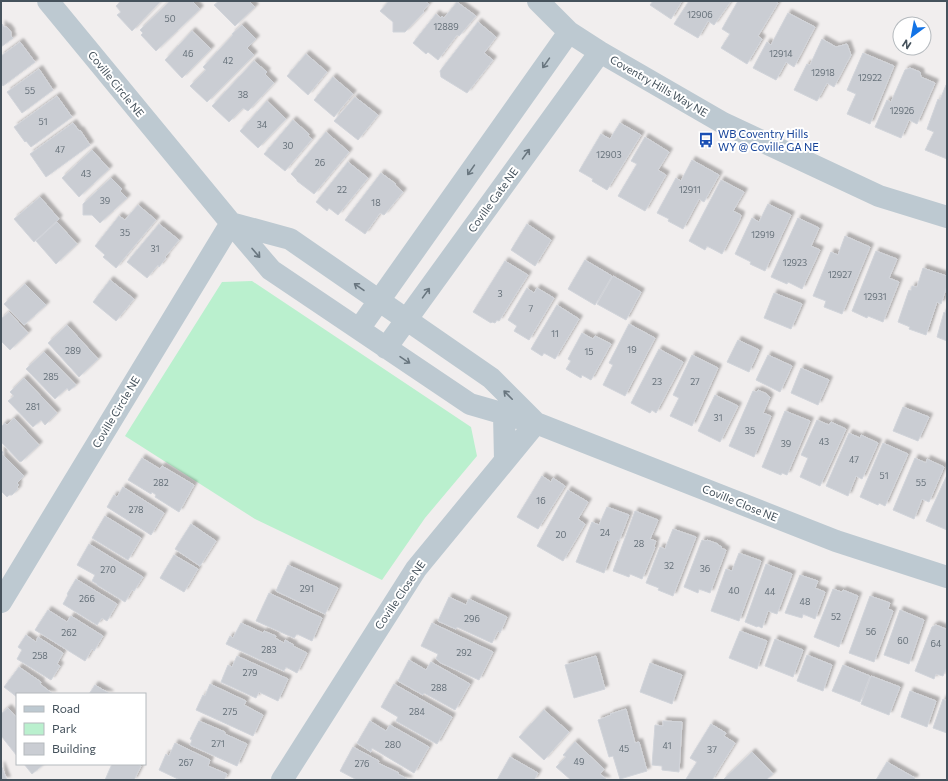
<svg xmlns="http://www.w3.org/2000/svg" width="948" height="781" viewBox="0 0 948 781" font-family="Commissioner,sans-serif">
<style>
.green{fill:#baf0ce}
.building{fill:#cacdd3;stroke:#d1d4da;filter:url(#shadow)}
.lines{fill:none;stroke-linecap:round;stroke-linejoin:round}
.minor{stroke:#bdc9d1;stroke-width:22}
.oneway{stroke:#69767f}
.labels{text-anchor:middle;stroke-width:4;stroke-linejoin:round;paint-order:stroke}
.number-label{font-size:9px;fill:#66717a}
.street-label{font-size:11px;fill:#45525c;stroke:#fff}
.transit-label{font-size:11px;fill:#164399;stroke:#fff;text-anchor:start}
</style>
<defs>
<filter id="shadow"><feDropShadow dx="3.5" dy="-3.5" stdDeviation="1" flood-color="#0004"/></filter>
</defs>
<rect width="100%" height="100%" fill="#f1eeee"/>
<!-- green -->
<path class="green" d="M252,281L471,427L477,456L425,518L382,580L255,519L125,436L222,282Z"/>
<!-- building -->
<path class="building" d="M121,1H161L132,31L117,15L121,12L116,6Z
M170,1H192L200,9L156,51L141,35L143,33L140,30Z
M219,1H249L255,7L235,26L214,5Z
M389,1H425L429,4L423,11L424,12L405,32H393V22L380,11Z
M653,1H682L671,19L650,5Z
M689,1H731L714,25L708,21L698,38L674,24Z
M738,1H775L778,3L758,36L762,39L747,64L721,48L730,34L722,29Z
M457,2L476,16L459,36L457,35L438,60L428,52L426,54L413,43L436,14L441,18L442,16L444,18Z
M788,13L815,27L794,67L786,62L776,80L753,68L767,42L771,45Z
M478,22L496,37L484,53L493,60L467,93L441,77L440,71Z
M2,24L4,27H7L11,32V36L13,38L1,47Z
M242,25L256,39L247,48L254,55L207,102L190,86L206,70L203,67L233,35L232,34Z
M192,31L211,49L182,78L165,60Z
M822,39L836,47L847,44L851,55L834,87L827,83L817,101L794,90L807,64L810,65Z
M20,42L35,62L3,86L1,83V56Z
M863,53L894,66L870,124L847,114L856,94L847,90Z
M306,54L327,72L308,95L287,76Z
M254,61L267,72L265,74L274,83L248,111L243,108L229,122L212,106Z
M910,68L920,72L921,77L935,83L917,124L909,120L901,138L875,127L887,100L891,102L905,70Z
M39,69L53,90L22,113L7,92Z
M333,77L353,94L334,117L314,100Z
M946,85H947V159L925,150L934,132L927,129L938,99L940,100Z
M57,96L72,117L31,147L26,141L25,142L14,127Z
M355,97L378,115L358,140L334,121Z
M267,101L286,119L258,148L240,131Z
M293,120L309,134L308,136L312,139L285,171L264,154Z
M73,123L79,131L80,130L90,145L46,177L30,154Z
M620,123L641,135L607,190L592,181L593,179L579,171L601,134L610,139Z
M326,132L349,152L314,194L297,181V180L291,174Z
M645,137L669,152L658,170L666,175L645,211L618,196L637,164L631,161Z
M92,150L109,169L79,197L62,178Z
M692,160L719,175L704,202L699,199L683,229L668,221L669,219L657,213L676,178L681,181Z
M348,162L368,178L338,215L329,208L327,211L316,202Z
M381,173L396,184L395,185L403,192L384,215L380,213L365,234L345,220Z
M111,178L122,189L120,191L127,198L100,223L92,215H83V204Z
M721,180L744,192L733,211L741,215L740,219L722,254L707,246L705,250L689,241Z
M40,197L59,219L34,242L14,219Z
M768,204L791,215L765,271L750,264L751,262L735,254L752,218L759,222Z
M138,205L156,220L116,268L103,257L105,255L95,246L119,216L125,220Z
M798,218L819,228L811,246L820,250L802,289L788,282L787,284L771,277Z
M57,222L77,244L56,264L36,241Z
M159,224L179,240L165,257L166,258L159,267L158,265L147,278L127,262Z
M527,224L551,240L535,266L511,250Z
M845,236L870,247L842,314L824,307L826,301L813,296L831,252L838,255Z
M876,251L897,259L889,278L899,282L883,322L868,316L867,318L852,311Z
M585,260L612,276L595,305L568,289Z
M505,261L528,275L499,321L497,320L495,323L492,322L491,323L473,312Z
M923,268L947,276V286L941,304L937,302L926,335L909,329L910,327L898,322L909,290L911,291L912,286L917,287Z
M613,276L641,292L626,320L597,304Z
M110,280L134,299L116,321L93,302Z
M25,284L46,305L24,325L4,304Z
M527,288L534,293L537,288L554,298L529,340L514,331L517,326L508,320Z
M774,293L802,304L791,329L764,318Z
M557,305L579,319L555,359L544,353L542,356L531,349Z
M947,307V341L937,337L944,312L945,313Z
M9,312L28,333L10,350L1,341V319Z
M629,324L655,338L625,396L603,385L613,365L609,363Z
M67,325L98,359L79,377L48,343Z
M582,333L593,339L595,336L611,344L591,380L582,375L581,378L566,369L571,361L568,359Z
M738,340L759,350L749,372L727,362Z
M659,349L683,362L656,413L652,410L650,413L631,403Z
M44,352L76,385L69,391L67,388L55,399L26,369Z
M692,355L718,368L692,426L670,416L679,398L673,395Z
M768,355L792,366L780,392L756,380Z
M801,368L829,380L818,405L791,393Z
M24,378L57,413L45,425L41,420L33,427L8,401L14,396L10,392Z
M758,390L767,394V395L770,397L763,413L771,416L754,457L729,446L753,391L757,392Z
M715,395L738,406L720,442L698,431Z
M903,407L929,417L918,441L893,431Z
M785,411L810,421L787,475L782,473L781,475L762,467Z
M14,418L39,445L22,461L20,462L1,442V427L5,423L7,425Z
M817,420L829,425L831,422L846,429L820,486L800,477L808,458L801,455Z
M849,433L860,438L861,435L878,443L862,479L856,476L848,496L826,486Z
M883,443L908,454L885,506L879,503L878,505L860,497Z
M1,450L4,453L2,454L24,476L17,483L19,485L17,487L18,489L12,495H9L7,497L1,491Z
M142,458L160,469L162,466L167,469L194,485L179,512L155,497L156,495L152,492L151,494L128,480Z
M915,458L926,463L927,459L944,467L929,502L922,499L914,519L893,510Z
M947,475V530L926,521Z
M542,476L551,482L553,478L565,486L538,529L517,517Z
M123,487L164,513L151,535L107,507L114,495L117,497Z
M568,490L588,502L578,519L585,524L563,561L537,546Z
M607,507L629,515L619,541L617,540L604,573L576,562L592,522L599,525Z
M635,511L658,520L650,539L656,541L654,546L655,547L642,579L630,574L629,577L613,571Z
M105,516L141,538L128,560L92,538Z
M191,524L216,541L200,566L175,549Z
M673,529L696,537L673,596L658,590L659,588L646,583L660,547L665,549Z
M702,540L706,541L707,540L718,544V545L722,547L721,548L726,550L710,593L699,589L698,593L684,587Z
M89,544L143,577L134,591L132,590L125,602L97,585V584L92,581L95,575L77,565Z
M739,553L761,561L739,621L711,611L726,569L732,571Z
M174,555L198,569L184,592L160,578Z
M766,564L792,574L777,614L768,611L762,628L758,626L757,627L745,622Z
M288,565L338,588L325,614L276,591Z
M800,575L818,581L815,588L825,592L815,619L803,614L802,618L785,613Z
M76,579L117,604L107,621L102,618L97,625L63,604L68,595L67,594Z
M833,589L842,592L843,590L858,596L839,647L814,637Z
M269,593L322,618L312,641L297,634L294,638L256,621Z
M870,596L890,603L888,609L893,611L874,662L849,653Z
M449,597L466,605L469,599L507,617L500,633L498,631L492,643L457,627L456,629L438,621Z
M48,610L67,622L71,616L103,636L94,651L92,649L85,661L35,630Z
M900,610L924,620L909,664L884,655Z
M241,623L263,633L264,631L276,636L275,638L284,643L285,640L294,645L293,646L307,653L297,673L286,667L284,671L226,644L230,636L233,638Z
M432,623L493,652L479,680L441,663L436,659L438,654L421,646Z
M936,625L946,629L947,631V667L943,676L936,674L934,679L915,671L932,627Z
M740,631L767,641L757,669L729,658Z
M26,635L36,642L38,637L63,653L57,664L60,666L51,680L17,659L22,650L18,647Z
M775,639L803,650L793,677L765,666Z
M807,655L832,665L823,691L797,681Z
M237,656L288,679L278,701L259,692L256,698L221,682L228,665L232,667Z
M596,656L605,689L574,698L565,665Z
M409,660L426,670L431,662L470,684L455,710L424,693L423,695L398,681Z
M650,663L682,675L672,704L640,692Z
M843,665L870,676L860,702L832,691Z
M19,667L41,682L40,684L53,694H17V697L4,687Z
M871,676L900,687L889,715L861,704Z
M210,684L246,701L244,705L263,715L253,736L196,710L203,695L205,696Z
M394,684L452,717L437,744L396,721L398,717L381,707Z
M95,685L110,694H89Z
M910,691L936,701L927,727L901,717Z
M943,699L947,701V733L933,728Z
M8,708L17,718V756L2,737L1,738V714Z
M626,709L635,743L639,742L647,771L620,779L613,756L609,757L598,720L611,715L610,714Z
M544,710L569,732L544,760L519,737Z
M199,721L225,732V734L247,744L237,766L190,745L192,740L190,739Z
M370,721L386,731L390,725L429,747L414,773L372,748L371,752L357,743Z
M663,721L682,722L679,772L662,770V766L652,765L655,725L663,726Z
M711,724L726,733L724,736L735,743L712,780H689L686,779L697,762L690,758Z
M575,742L604,769L600,774L607,780H571L556,767L566,757L563,755Z
M175,743L210,760L208,766L227,774L224,780H180L159,770L166,754L169,756Z
M353,747L379,761L378,763L399,773L398,774L409,780H357L340,771Z
M752,752L773,774L766,780H723Z
M510,757L538,773L534,780H497Z
M887,762L915,778L914,780H876Z
M24,764H44L32,774Z
M112,764H137L141,766L134,780H105Z
M1,765L7,780H1Z"/>
<g class="lines">
<!-- minor -->
<path class="minor" d="M48,1L231,223L271,270L470,404L536,423L836,541L947,577
M538,1L569,32L600,52L723,123L879,196L947,217
M231,223L290,239L491,378L534,421
M359,329L569,32
M386,348L600,52
M504,414L505,460
M1,602L231,223
M282,780L416,569L536,423"/>
</g>
<!-- one-way arrows -->
<defs><path id="oneway-shaft" d="M-6 0H5M1.5-3L5.5 0L1.5 3" fill="none" stroke-width="1.6" stroke-linecap="round" stroke-linejoin="round"/></defs>
<g class="oneway">
<use href="#oneway-shaft" transform="translate(546 63) rotate(125)"/>
<use href="#oneway-shaft" transform="translate(526 154) rotate(-54)"/>
<use href="#oneway-shaft" transform="translate(471 170) rotate(125)"/>
<use href="#oneway-shaft" transform="translate(256 253) rotate(49)"/>
<use href="#oneway-shaft" transform="translate(359 287) rotate(-145)"/>
<use href="#oneway-shaft" transform="translate(426 293) rotate(-54)"/>
<use href="#oneway-shaft" transform="translate(405 360) rotate(34)"/>
<use href="#oneway-shaft" transform="translate(508 395) rotate(-135)"/>
</g>
<!-- icons -->
<defs>
<g id="bus-bare" transform="scale(1.2)"><path d="M-5-6H5V4H4V6H2V4H-2V6H-4V4H-5ZM-3.5-4V0h7V-4ZM-3.5 1.2v1.5H-2V1.2ZM2 1.2v1.5H3.5V1.2Z" fill="#1a4fb4" stroke="#fff" stroke-width="2.5" paint-order="stroke"/></g>
</defs>
<g fill-rule="evenodd">
<use href="#bus-bare" x="706" y="140"/>
</g>
<g class="labels">
<!-- number labels -->
<g class="number-label">
<text x="700" y="18">12906</text>
<text x="170" y="22">50</text>
<text x="446" y="30">12889</text>
<text x="188" y="57">46</text>
<text x="781" y="57">12914</text>
<text x="228" y="64">42</text>
<text x="823" y="76">12918</text>
<text x="870" y="81">12922</text>
<text x="30" y="94">55</text>
<text x="243" y="98">38</text>
<text x="902" y="114">12926</text>
<text x="43" y="125">51</text>
<text x="262" y="128">34</text>
<text x="288" y="149">30</text>
<text x="60" y="153">47</text>
<text x="609" y="158">12903</text>
<text x="320" y="166">26</text>
<text x="86" y="177">43</text>
<text x="342" y="193">22</text>
<text x="690" y="193">12911</text>
<text x="105" y="204">39</text>
<text x="376" y="206">18</text>
<text x="125" y="236">35</text>
<text x="763" y="238">12919</text>
<text x="155" y="252">31</text>
<text x="795" y="266">12923</text>
<text x="840" y="278">12927</text>
<text x="500" y="297">3</text>
<text x="875" y="300">12931</text>
<text x="531" y="312">7</text>
<text x="555" y="337">11</text>
<text x="632" y="353">19</text>
<text x="73" y="354">289</text>
<text x="589" y="355">15</text>
<text x="51" y="380">285</text>
<text x="657" y="385">23</text>
<text x="695" y="385">27</text>
<text x="33" y="410">281</text>
<text x="718" y="421">31</text>
<text x="750" y="434">35</text>
<text x="824" y="445">43</text>
<text x="786" y="447">39</text>
<text x="854" y="463">47</text>
<text x="884" y="479">51</text>
<text x="161" y="486">282</text>
<text x="921" y="486">55</text>
<text x="541" y="504">16</text>
<text x="136" y="513">278</text>
<text x="605" y="536">24</text>
<text x="561" y="538">20</text>
<text x="639" y="547">28</text>
<text x="669" y="569">32</text>
<text x="705" y="572">36</text>
<text x="108" y="573">270</text>
<text x="307" y="592">291</text>
<text x="734" y="594">40</text>
<text x="770" y="595">44</text>
<text x="87" y="602">266</text>
<text x="805" y="605">48</text>
<text x="836" y="620">52</text>
<text x="472" y="622">296</text>
<text x="871" y="635">56</text>
<text x="69" y="636">262</text>
<text x="903" y="644">60</text>
<text x="936" y="647">64</text>
<text x="269" y="653">283</text>
<text x="464" y="656">292</text>
<text x="40" y="659">258</text>
<text x="250" y="676">279</text>
<text x="439" y="691">288</text>
<text x="230" y="715">275</text>
<text x="417" y="715">284</text>
<text x="218" y="747">271</text>
<text x="393" y="748">280</text>
<text x="667" y="749">41</text>
<text x="624" y="752">45</text>
<text x="712" y="753">37</text>
<text x="579" y="765">49</text>
<text x="186" y="766">267</text>
<text x="362" y="767">276</text>
</g>
<!-- street labels -->
<g class="street-label">
<text transform="translate(116 84) rotate(51)" y="4">Coville Circle NE</text>
<text transform="translate(659 86) rotate(30)" y="4">Coventry Hills Way NE</text>
<text transform="translate(493 200) rotate(-54)" y="4">Coville Gate NE</text>
<text transform="translate(116 412) rotate(-59)" y="4">Coville Circle NE</text>
<text transform="translate(740 503) rotate(22)" y="4">Coville Close NE</text>
<text transform="translate(400 595) rotate(-56)" y="4">Coville Close NE</text>
</g>
<!-- transit labels -->
<g class="transit-label">
<text x="718" y="138">WB Coventry Hills<tspan x="718" dy="13">WY @ Coville GA NE</tspan></text>
</g>
</g>
<!-- border -->
<rect width="948" height="781" fill="none" stroke="#45525c" stroke-width="4"/>
<!-- legend -->
<rect x="16" y="693" width="130" height="72" fill="#ffffff" stroke="#b5babe"/>
<rect x="24" y="706" width="20" height="6" fill="#bdc9d1" stroke="#b5babe"/>
<text x="52" y="713" font-size="12" fill="#45525c">Road</text>
<rect x="24" y="723" width="20" height="12" fill="#baf0ce" stroke="#b5babe"/>
<text x="52" y="733" font-size="12" fill="#45525c">Park</text>
<rect x="24" y="743" width="20" height="12" fill="#cacdd3" stroke="#b5babe"/>
<text x="52" y="753" font-size="12" fill="#45525c">Building</text>
<!-- north arrow -->
<g transform="translate(912 36) rotate(212)"><circle r="19" fill="#ffffff" stroke="#b5babe"/>
<path d="M0-3L7 15L0 10L-7 15Z" fill="#1273e6"/>
<text y="-6" font-size="11" font-weight="bold" text-anchor="middle" fill="#45525c">N</text>
</g>
</svg>
